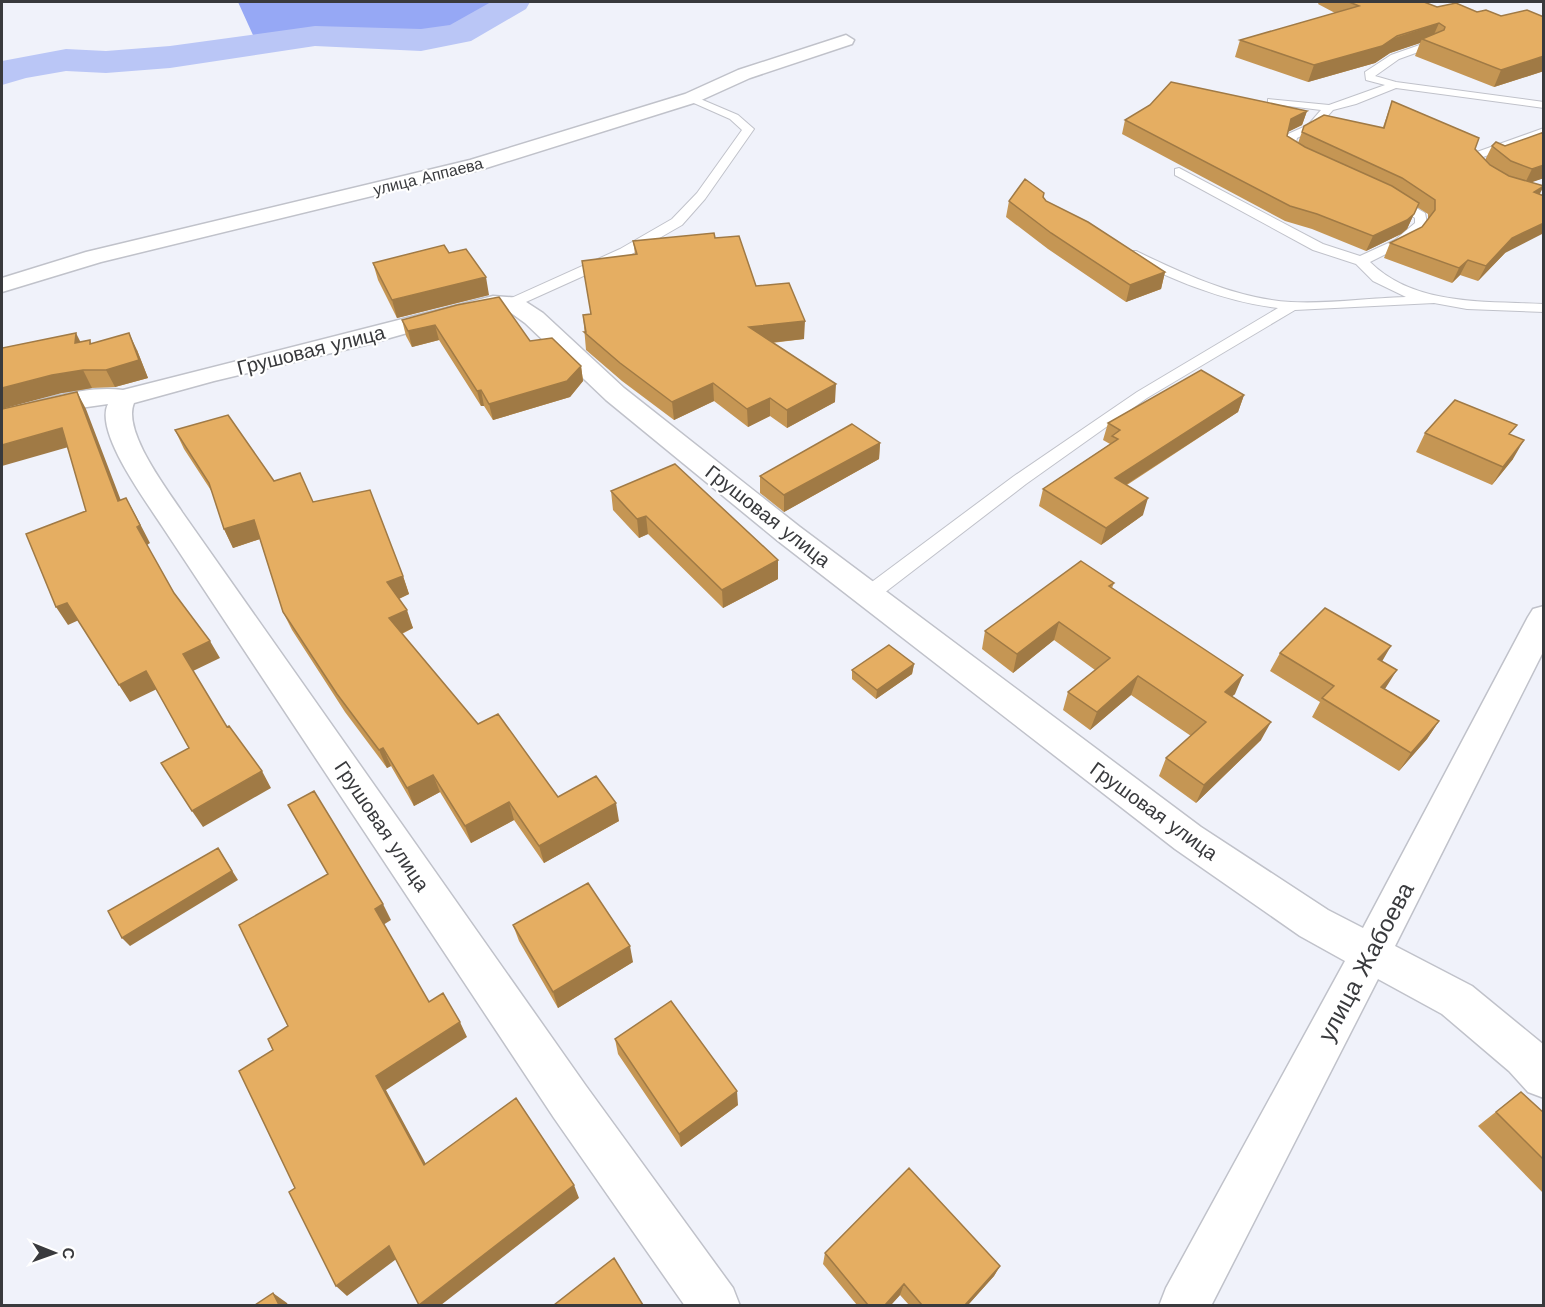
<svg xmlns="http://www.w3.org/2000/svg" width="1545" height="1307" viewBox="0 0 1545 1307" font-family="'Work Sans',sans-serif">
<style>
.forest{fill:#96a8f5}
.lines{fill:none;stroke-linecap:round;stroke-linejoin:round}
.river{fill:#bac6f6;fill-rule:evenodd}
.service-casing{stroke:#c0c2ca;stroke-width:2}
.minor-casing{stroke:#c0c2ca;stroke-width:3}
.service{fill:#fff;fill-rule:evenodd}
.minor{fill:#fff;fill-rule:evenodd}
.wall{fill:#c59654}
.shaded-wall{fill:#a07a45}
.building{fill:#e5ae62;stroke:#a07a45;stroke-width:1.5}
.labels{text-anchor:middle;stroke-width:4.5;stroke-linejoin:round;paint-order:stroke}
.far-street-label{font-size:16px;fill:#393a3d;stroke:#fff}
.street-label{font-size:20px;fill:#393a3d;stroke:#fff}
.near-street-label{font-size:24px;fill:#393a3d;stroke:#fff}
</style>
<rect width="100%" height="100%" fill="#f0f2fa"/>
<!-- forest -->
<path class="forest" d="M238,2H514L459,34L421,40L315,36L257,44Z"/>
<g class="lines">
<!-- river -->
<path class="river" d="M491,2H530L526,9L471,41L421,51L315,46L170,68L106,73L66,71L26,78L2,85V61L66,49L106,51L170,46L315,26L421,29L450,25Z"/>
<!-- service casing -->
<g class="service-casing">
<path id="service" d="M1431,41L1436,44L1435,46L1399,59L1375,76L1396,82L1544,102V108L1396,88L1356,104L1333,110L1316,129L1297,138L1295,147L1307,154V158C1299,161 1288,154 1283,148L1288,134L1308,125L1321,110L1272,104L1268,103V99L1329,105L1385,85L1366,80L1365,72L1391,55Z
M691,95L738,115L754,129L705,199L682,225L630,255L517,306H507L505,303L507,300L620,249L672,219L697,193L742,130L730,119L687,100L686,98Z
M1544,128V135L1483,157L1482,162L1492,175L1490,178H1482L1470,162L1474,153Z
M1179,168L1323,244L1360,256L1395,240L1415,223V218L1386,199L1392,195L1396,196L1425,213L1427,223L1414,240L1370,262C1414,306 1485,301 1544,304V312L1467,309L1434,303L1295,310L1147,398L1026,484L875,600L868,602L861,600L859,595L861,590L1014,476L1137,392L1278,308C1224,302 1174,280 1126,257L1124,254L1126,251H1136C1184,274 1237,299 1291,302C1329,304 1368,298 1406,297L1373,281L1356,264L1313,250L1175,175V169Z"/>
</g>
<!-- minor casing -->
<g class="minor-casing">
<path id="minor" d="M846,35L854,40L852,44L750,78L697,102L483,169L101,262L2,292V278L86,252L470,160L685,94L738,70Z
M493,296L520,298L543,313L624,388L800,527L1201,827L1328,910L1363,928L1528,617L1533,609L1544,606V650L1395,946L1472,986L1544,1045V1098L1528,1092L1509,1071L1442,1014L1378,979L1211,1306H1159L1166,1288L1345,961L1300,936L1175,849L778,541L606,400L525,323L507,310H493L460,318L365,345L214,381L134,403C122,431 167,489 182,512L586,1086L733,1288L740,1306H685L554,1118L162,526C146,501 94,432 108,404L73,409L2,427V411C41,401 83,385 123,390Z"/>
</g>
<!-- service -->
<use href="#service" class="service"/>
<!-- minor -->
<use href="#minor" class="minor"/>
</g>
<!-- wall -->
<path class="wall" d="M1319,2H1424L1437,7L1477,12L1501,16L1544,17V71L1494,87L1415,56L1420,43L1390,53L1375,63L1308,82L1235,57L1240,40L1335,13L1318,4Z
M1392,101L1475,149L1485,160L1492,146H1505L1544,178L1531,182L1505,253L1478,281L1460,275L1452,283L1384,258L1390,243L1422,227L1428,219V214L1417,207L1407,229L1401,234L1366,251L1312,229L1285,221L1122,134L1125,120L1307,111L1302,125L1287,132V136L1298,143L1304,126L1383,127Z
M1044,193V198L1046,201L1165,272L1161,289L1126,302L1048,249L1006,217L1009,201Z
M715,238L756,286L804,339L772,343L835,402L787,428L770,416L748,427L714,401L674,420L622,381L586,350L583,315L590,314L635,254L633,241Z
M449,253L489,295L397,318L378,280L373,263Z
M402,320L530,341L581,366L583,381L570,397L493,420L484,406H481L439,340L412,347L406,336Z
M90,340L91,343L137,350L148,378L115,387L92,388L62,393L80,342Z
M1244,395L1238,412L1127,485L1143,515L1101,545L1039,506L1043,489L1110,444L1103,440L1108,423Z
M175,430L313,502L403,576L409,594L399,599L413,628L402,634L478,724L558,797L619,821L544,863L514,820L471,843L440,792L414,806L391,766L387,768L345,712L292,630L283,612L260,539L233,548L224,529L212,492L184,449Z
M1425,433L1511,435L1513,459L1492,485L1416,452Z
M880,443L879,459L784,512L760,493V476Z
M611,491L778,560V579L723,608L648,534L639,538L613,510Z
M1114,583L1112,588L1235,694L1232,696L1261,740L1196,803L1159,776L1166,758L1191,736L1131,695L1090,730L1063,710L1068,692L1095,670L1054,640L1013,673L982,649L985,631Z
M1280,653L1382,661L1385,689L1439,721L1427,739L1399,771L1312,717L1320,702L1270,671Z
M914,664L912,674L876,699L852,679V670Z
M513,925L633,962L558,1008L519,941Z
M615,1039L738,1105L681,1147L618,1054Z
M1521,1092L1544,1113V1194L1478,1126Z
M825,1253L1000,1266L994,1276L968,1305H909L900,1295L891,1305H857L823,1264Z"/>
<!-- shaded-wall -->
<path class="shaded-wall" d="M1439,23L1432,39H1422L1420,43L1390,53L1375,63L1308,82L1314,65Z
M1544,56V71L1494,87L1501,70Z
M1307,111L1302,125L1286,133L1291,119Z
M1544,165V178L1524,185L1532,169Z
M1544,186L1536,201L1534,192Z
M1419,203L1407,229L1401,234L1366,251L1373,236Z
M1544,223V233L1505,253L1478,281L1486,266L1512,238Z
M1468,260L1460,275L1452,283L1459,268Z
M1165,272L1161,289L1126,302L1130,285Z
M486,277L489,295L397,318L392,300Z
M805,321L804,339L749,345V327Z
M435,325L439,340L412,347L408,331Z
M76,333L85,351L75,343Z
M129,333L137,350L148,378L115,387L106,370Z
M581,366L583,381L570,397L493,420L489,404Z
M83,370L92,388L62,393L2,409V388L52,375Z
M713,383L714,401L674,420L672,402Z
M836,384L835,402L787,428V410Z
M481,390L484,406H481L477,391Z
M77,392L86,409L128,519L118,501Z
M1244,395L1238,412L1110,495L1115,478Z
M770,398V416L748,427L747,409Z
M62,428L72,446L2,466V445Z
M1524,440L1513,459L1492,485L1503,467Z
M880,443L879,459L784,512V495Z
M126,498L136,516L150,543L147,545L137,527Z
M1148,498L1143,515L1101,545L1106,528Z
M646,516L648,534L639,538L637,519Z
M254,520L263,538L233,548L224,529Z
M778,560V579L723,608L722,590Z
M403,576L409,594L394,601L387,582Z
M67,603L79,620L68,625L56,607Z
M407,610L413,628L396,636L389,618Z
M1059,622L1054,640L1013,673L1017,654Z
M210,641L220,658L193,671L183,654Z
M1391,646L1380,665L1378,659Z
M914,664L912,674L876,699L877,690Z
M1397,670L1385,689L1381,687Z
M146,671L157,689L130,702L119,685Z
M1243,675L1235,694L1216,710L1225,692Z
M1138,676L1131,695L1090,730L1097,712Z
M1439,721L1427,739L1399,771L1411,753Z
M1271,722L1261,740L1196,803L1204,785Z
M383,748L391,766L387,768L379,750Z
M262,771L271,788L203,827L192,811Z
M433,775L440,792L414,806L407,788Z
M509,802L514,820L471,843L465,826Z
M616,803L619,821L544,863L539,846Z
M218,848L238,880L130,946L122,938Z
M383,904L391,920L383,925L375,909Z
M630,946L633,962L558,1008L553,992Z
M460,1022L467,1037L386,1090L433,1177L424,1165L376,1076Z
M737,1091L738,1105L681,1147L679,1134Z
M574,1185L579,1198L441,1305H419Z
M389,1246L399,1257L347,1296L336,1286Z
M1000,1266L994,1276L968,1305H965Z
M904,1284L900,1295L891,1305H885Z
M273,1293L287,1303L288,1305H279Z"/>
<!-- building -->
<path class="building" d="M1349,2H1424L1437,7L1456,3L1477,12L1486,10L1501,16L1527,10L1544,17V56L1501,70L1422,39L1444,30L1445,27L1439,23L1397,36L1382,46L1314,65L1240,40L1359,6Z
M1171,82L1307,111L1291,119L1287,136L1305,147L1392,186L1419,203L1414,214L1407,220L1373,236L1317,214L1290,206L1125,120L1150,105Z
M1392,101L1479,138L1475,149L1490,165L1509,176L1544,186L1534,192L1544,196V223L1512,238L1486,266L1468,260L1459,268L1390,243L1422,227L1435,210V200L1402,178L1302,132L1304,126L1324,115L1384,128Z
M1544,132V165L1532,169L1511,161L1492,146L1496,142L1505,146Z
M1025,179L1044,193L1043,197L1046,201L1088,222L1165,272L1130,285L1051,233L1009,201Z
M714,233L715,238L739,236L756,286L789,283L805,321L749,327L836,384L787,410L770,398L747,409L713,383L672,402L620,363L584,332H586L583,315L591,314L582,261L637,254L633,241Z
M444,245L449,253L466,249L486,277L392,300L373,263Z
M499,297L530,341L552,338L581,366L567,381L489,404L481,390L477,391L435,325L408,331L402,320L457,305Z
M76,333L75,343L90,340V344L129,333L139,360L106,370H83L52,375L2,388V348Z
M1201,370L1244,395L1115,478L1148,498L1106,528L1043,489L1118,439L1112,436L1120,430L1108,423Z
M77,392L118,501L126,498L140,525L137,527L174,593L210,641L183,654L227,727L229,726L262,771L192,811L161,763L189,748L146,671L119,685L67,603L56,607L26,534L86,511L62,428L2,445V409Z
M1455,400L1517,425L1509,434L1524,440L1503,467L1425,433Z
M228,415L274,481L300,473L313,502L370,490L403,576L387,582L407,610L389,618L478,724L498,714L558,797L596,776L616,803L539,846L509,802L465,826L433,775L407,788L383,748L379,750L337,694L283,612L254,520L224,529L209,483L175,430Z
M852,424L880,443L784,495L760,476Z
M675,464L778,560L722,590L646,516L637,519L611,491Z
M1081,561L1114,583L1109,586L1243,675L1225,692L1271,722L1204,785L1166,758L1206,722L1138,676L1097,712L1068,692L1110,658L1059,622L1017,654L985,631Z
M1325,608L1391,646L1378,659L1397,670L1381,687L1439,721L1411,753L1322,698L1334,686L1280,653Z
M889,645L914,664L877,690L852,670Z
M314,791L383,904L375,909L429,1002L443,993L460,1022L376,1076L424,1165L516,1098L574,1185L419,1305L389,1246L336,1286L289,1192L295,1188L239,1071L273,1050L268,1039L288,1026L239,925L328,874L288,805Z
M218,848L232,871L122,938L108,911Z
M588,883L630,946L553,992L513,925Z
M671,1001L737,1091L679,1134L615,1039Z
M1521,1092L1544,1113V1160L1496,1112Z
M909,1168L1000,1266L965,1305H922L904,1284L885,1305H868L825,1253Z
M614,1258L643,1305H554Z
M273,1293L279,1305H255Z"/>
<g class="labels">
<!-- far-street labels -->
<g class="far-street-label">
<text transform="translate(428 176) rotate(-14)" y="6">улица Аппаева</text>
</g>
<!-- street labels -->
<g class="street-label">
<text transform="translate(311 350) rotate(-14)" y="7">Грушовая улица</text>
<text transform="translate(768 516) rotate(38)" y="7">Грушовая улица</text>
<text transform="translate(1154 811) rotate(36)" y="7">Грушовая улица</text>
<text transform="translate(382 826) rotate(56)" y="7">Грушовая улица</text>
</g>
<!-- near-street labels -->
<g class="near-street-label">
<text transform="translate(1366 962) rotate(-62)" y="8">улица Жабоева</text>
</g>
</g>
<!-- border -->
<rect width="1545" height="1307" fill="none" stroke="#393a3d" stroke-width="6"/>
<!-- north arrow -->
<g transform="translate(54 1253) rotate(91)" stroke="#ffffff" stroke-width="4.5" paint-order="stroke">
<path d="M0-4.5L10 22L0 15L-10 22Z" fill="#393a3d"/>
<text y="-9" font-size="16" font-weight="bold" text-anchor="middle" fill="#393a3d">С</text>
</g>
</svg>
